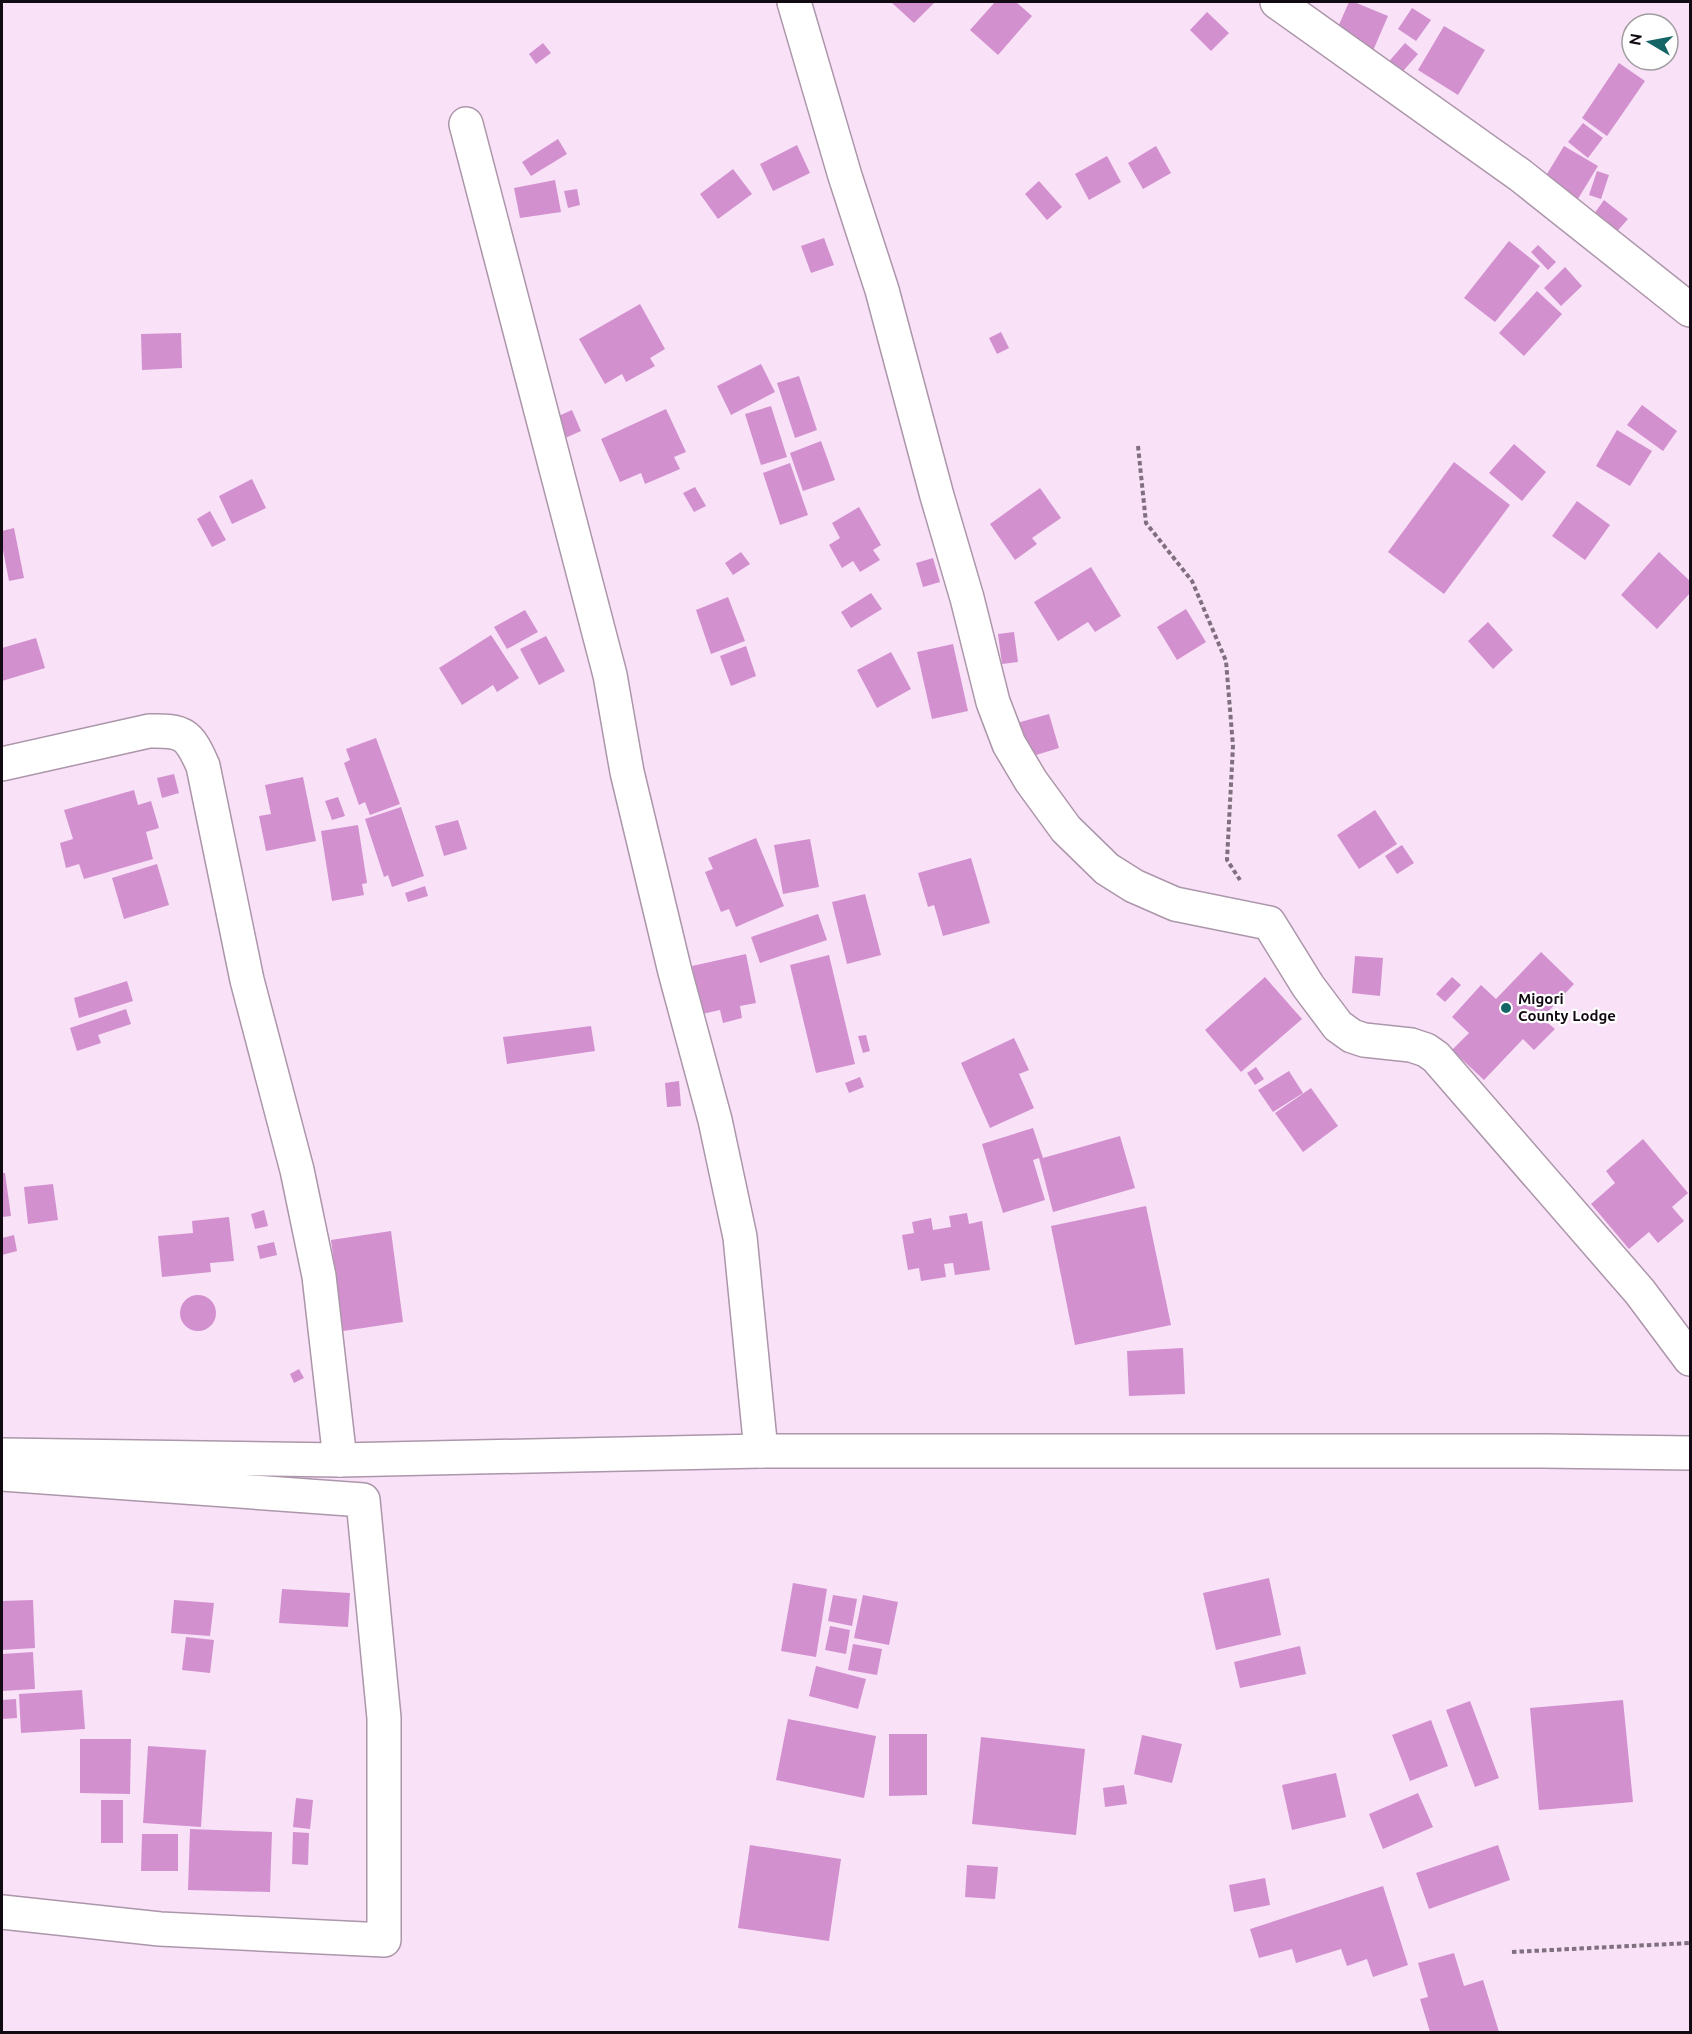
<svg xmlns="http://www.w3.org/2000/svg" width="1692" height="2034" viewBox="0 0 1692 2034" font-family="Ubuntu,sans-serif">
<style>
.building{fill:#d290cf}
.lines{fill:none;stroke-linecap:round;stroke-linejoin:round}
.street-casing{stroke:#ac96aa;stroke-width:36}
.highway-casing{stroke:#ac96aa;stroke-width:36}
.path{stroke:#80707f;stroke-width:4;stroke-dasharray:4.5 3;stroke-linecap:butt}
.street{stroke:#fff;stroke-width:33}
.highway{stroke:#fff;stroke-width:33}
.poi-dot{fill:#156466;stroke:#fff;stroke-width:2}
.labels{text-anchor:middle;stroke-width:4.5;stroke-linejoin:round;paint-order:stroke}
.poi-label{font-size:15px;font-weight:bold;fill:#120a12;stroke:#fff;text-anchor:start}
</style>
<rect width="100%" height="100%" fill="#f9e1f7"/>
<!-- building -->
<path class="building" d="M891,2H935L914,23Z
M995,2H1016L1032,16L998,55L970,30Z
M1349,2H1354L1388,16L1372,53L1334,36Z
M1412,8L1431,20L1416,41L1398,29Z
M1207,12L1229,33L1211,51L1190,30Z
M1444,26L1485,50L1458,95L1418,70Z
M543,43L551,53L536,64L529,54Z
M1405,43L1418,54L1397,78L1385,66Z
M1619,63L1645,81L1607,136L1582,118Z
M1583,123L1603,138L1588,158L1568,142Z
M558,139L567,154L531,176L522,162Z
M797,145L810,173L773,191L760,164Z
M1156,146L1171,173L1143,189L1128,163Z
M1564,146L1598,166L1573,207L1539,187Z
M1107,156L1121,182L1089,200L1075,174Z
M733,169L752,194L718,219L700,194Z
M1597,171L1609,175L1601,199L1589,195Z
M555,180L561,212L520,218L514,188Z
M1039,181L1062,207L1047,220L1025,194Z
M577,189L580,205L568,208L564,191Z
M1604,200L1628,219L1613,236L1591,218Z
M824,238L834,265L811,273L801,246Z
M1509,241L1540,266L1495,322L1464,298Z
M1538,245L1556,262L1548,270L1531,252Z
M1565,267L1582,286L1561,306L1544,288Z
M1537,291L1562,314L1524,356L1499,333Z
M640,304L665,349L650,358L655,366L626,382L622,374L605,384L579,339Z
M1001,332L1009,348L997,354L989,338Z
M181,333L182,368L142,370L141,334Z
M761,364L775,392L731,415L717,386Z
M799,376L817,430L795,438L777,383Z
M1642,405L1677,431L1663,451L1627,425Z
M771,406L787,457L761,465L745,414Z
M666,409L686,452L674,457L680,469L645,484L641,473L620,482L601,439Z
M572,410L581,431L563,439L554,418Z
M1617,430L1652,451L1630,486L1596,466Z
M821,441L835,480L803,491L790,453Z
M1514,444L1546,472L1522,501L1489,473Z
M1454,462L1510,505L1444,594L1388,552Z
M790,463L808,515L780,525L763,473Z
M252,479L266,508L232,524L219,496Z
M695,487L706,506L694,512L683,493Z
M1040,488L1061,518L1032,538L1037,544L1015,560L990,524Z
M1577,501L1610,525L1585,560L1552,536Z
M859,507L881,545L873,550L880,560L860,572L853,561L842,568L829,545L840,538L832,523Z
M210,511L226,540L212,547L197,519Z
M14,528L24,578L9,581L2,545V531Z
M741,552L750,564L733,575L725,563Z
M1659,552L1690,581V593L1657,629L1621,595Z
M933,558L940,582L923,587L916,563Z
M1091,567L1121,616L1095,632L1088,622L1058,641L1034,602Z
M871,593L882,609L851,628L841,612Z
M728,597L745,641L711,654L696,610Z
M1186,609L1206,642L1177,660L1157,627Z
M525,610L538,632L507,649L494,627Z
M1488,622L1513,650L1493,669L1468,641Z
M1014,632L1018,662L1002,664L998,634Z
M491,635L519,678L497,692L493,685L462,705L439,668Z
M546,636L565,671L539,685L520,649Z
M36,638L45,668L2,681V648Z
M953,644L968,711L932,719L917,652Z
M746,646L756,676L731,686L720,656Z
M891,652L911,689L877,708L857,670Z
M1049,714L1059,748L1023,759L1013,724Z
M376,738L400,804L370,815L365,802L359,805L344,763L350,760L346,749Z
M174,774L179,793L162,798L157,778Z
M303,777L316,841L266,851L259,816L271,814L265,785Z
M134,790L138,805L151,801L159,828L146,832L153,859L84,879L79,864L66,868L60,843L73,839L64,810Z
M338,797L345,816L332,820L325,801Z
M401,807L424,876L392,887L388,875L384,877L365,819Z
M1375,810L1397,844L1359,869L1337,835Z
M458,820L467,849L444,856L435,826Z
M358,825L367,883L362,884L364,895L332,901L321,831Z
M756,838L784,906L736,927L729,909L721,912L705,872L713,869L708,858Z
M810,839L819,887L783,894L774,845Z
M1402,845L1414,863L1397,874L1385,856Z
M971,858L990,923L943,936L934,905L928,907L918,873Z
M157,864L169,905L124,919L112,878Z
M425,886L428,896L408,902L405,893Z
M865,894L881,955L847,964L832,902Z
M818,914L827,940L760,963L751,937Z
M1541,952L1574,984L1542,1018L1555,1029L1534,1050L1523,1039L1484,1080L1452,1050L1469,1033L1452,1017L1481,985L1496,999Z
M746,954L756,1003L740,1006L742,1018L723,1023L720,1010L702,1014L692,966Z
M829,955L855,1064L816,1073L790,965Z
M1355,956L1383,958L1380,996L1352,993Z
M1265,977L1302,1019L1241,1072L1205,1030Z
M1452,977L1461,985L1445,1002L1436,994Z
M127,981L133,1001L79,1018L74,998Z
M126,1009L131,1024L98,1035L101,1043L77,1051L70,1028Z
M591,1026L595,1051L507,1064L503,1037Z
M866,1035L870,1051L863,1053L858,1036Z
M1014,1038L1029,1070L1019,1074L1034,1108L990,1128L961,1063Z
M1256,1067L1264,1079L1255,1085L1247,1073Z
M1289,1071L1303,1093L1273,1112L1258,1090Z
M860,1077L864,1087L849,1093L845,1083Z
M679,1081L681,1106L667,1107L665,1083Z
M1311,1088L1338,1126L1303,1152L1275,1113Z
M1033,1128L1043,1158L1120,1136L1135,1188L1053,1212L1039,1158L1033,1160L1045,1200L1003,1213L982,1144Z
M1643,1139L1688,1193L1672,1207L1684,1221L1658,1243L1649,1232L1629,1249L1591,1204L1615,1183L1606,1171Z
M2,1173H5L11,1216L2,1217Z
M53,1184L58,1220L28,1224L24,1187Z
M1146,1206L1171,1325L1075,1345L1051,1226Z
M264,1210L268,1226L255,1229L251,1214Z
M967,1213L969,1224L982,1221L990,1270L955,1275L953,1263L944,1264L946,1277L921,1281L919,1268L908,1270L902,1235L914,1233L912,1222L931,1218L933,1230L951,1227L949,1216Z
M229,1217L234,1261L210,1263L211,1272L162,1277L158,1236L193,1233L192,1221Z
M391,1231L403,1322L343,1331L331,1240Z
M14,1235L17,1251L2,1255V1238Z
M274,1242L277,1255L260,1259L257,1246Z
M180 1313a18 18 0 1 1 36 0a18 18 0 1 1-36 0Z
M1183,1348L1185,1394L1129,1396L1127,1351Z
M299,1369L304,1378L294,1383L290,1374Z
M1269,1578L1281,1635L1216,1650L1203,1593Z
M793,1583L827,1589L816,1657L781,1651Z
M282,1589L350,1593L348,1627L279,1623Z
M833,1595L857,1599L852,1626L828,1621Z
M863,1595L898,1602L889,1645L854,1638Z
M33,1600L35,1648L2,1650V1601Z
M174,1600L214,1603L210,1636L171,1633Z
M830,1626L850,1630L846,1654L825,1650Z
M186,1637L214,1640L210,1673L182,1670Z
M853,1644L882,1649L877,1675L848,1670Z
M1300,1646L1306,1674L1240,1688L1234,1662Z
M33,1652L35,1689L2,1691V1654Z
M816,1666L866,1679L858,1709L809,1696Z
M82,1690L85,1729L21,1733L19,1694Z
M16,1699L17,1718L2,1719V1700Z
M1623,1700L1633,1802L1539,1810L1530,1708Z
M1470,1701L1499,1778L1475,1787L1446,1710Z
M788,1719L876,1736L864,1798L776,1780Z
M1431,1720L1448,1766L1410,1781L1392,1735Z
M889,1734H927V1795L889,1796Z
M1142,1735L1182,1744L1172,1783L1134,1774Z
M981,1737L1085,1749L1076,1835L972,1824Z
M80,1739H131L130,1794L80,1793Z
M148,1746L206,1750L201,1827L143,1823Z
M1336,1773L1346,1817L1292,1830L1282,1785Z
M1124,1785L1127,1804L1105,1807L1103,1788Z
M1418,1793L1433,1827L1383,1849L1369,1814Z
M296,1798L313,1800L310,1829L293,1827Z
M101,1800H123V1843H101Z
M190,1829L272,1832L270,1892L188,1890Z
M293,1832L309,1833L308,1865L292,1864Z
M142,1834H178V1871H141Z
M750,1845L841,1859L829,1941L738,1928Z
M1498,1845L1510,1880L1429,1909L1416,1873Z
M967,1865L998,1867L995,1899L965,1897Z
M1265,1878L1270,1905L1234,1912L1229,1885Z
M1383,1886L1408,1965L1373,1977L1367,1959L1347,1966L1341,1949L1296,1963L1292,1949L1259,1958L1250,1929Z
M1454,1953L1464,1986L1483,1980L1499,2032H1430L1420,1999L1428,1997L1418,1963Z"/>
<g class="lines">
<!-- street casing -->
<g class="street-casing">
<path id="street" d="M794,2L845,176L882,290L937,496L967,598L993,702L1009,744L1031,781L1066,829L1107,869L1134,886L1175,904L1269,923L1308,986L1338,1026L1352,1036L1364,1040L1411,1045L1426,1050L1436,1057L1640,1292L1690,1359
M1277,2L1520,175L1690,310
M466,124L610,675L627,772L675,972L715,1120L740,1237L761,1451
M2,764L149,731C184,730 189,734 203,766L247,980L297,1170L319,1276L340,1460
M2,1474L363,1500L384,1718V1940L160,1929L2,1912"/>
</g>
<!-- highway casing -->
<g class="highway-casing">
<path id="highway" d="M2,1455L340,1460L761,1451H1543L1690,1453"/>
</g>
<!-- path -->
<path class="path" d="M1138,446L1146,523L1192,581L1226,661L1233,746L1227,860L1240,880
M1512,1952L1690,1943"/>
<!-- street -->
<use href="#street" class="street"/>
<!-- highway -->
<use href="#highway" class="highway"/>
</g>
<!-- markers -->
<circle class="poi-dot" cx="1506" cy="1008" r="6"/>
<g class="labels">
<!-- poi labels -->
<g class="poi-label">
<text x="1518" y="1004">Migori<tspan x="1518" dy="17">County Lodge</tspan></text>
</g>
</g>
<!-- border -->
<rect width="1692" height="2034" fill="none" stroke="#120a12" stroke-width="6"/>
<!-- north arrow -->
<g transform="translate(1650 42) rotate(280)"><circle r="28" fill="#ffffff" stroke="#a09da0" stroke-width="1.5"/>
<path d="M0-4.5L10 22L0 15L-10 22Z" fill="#156466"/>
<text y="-9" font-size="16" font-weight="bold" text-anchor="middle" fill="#120a12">N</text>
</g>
</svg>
